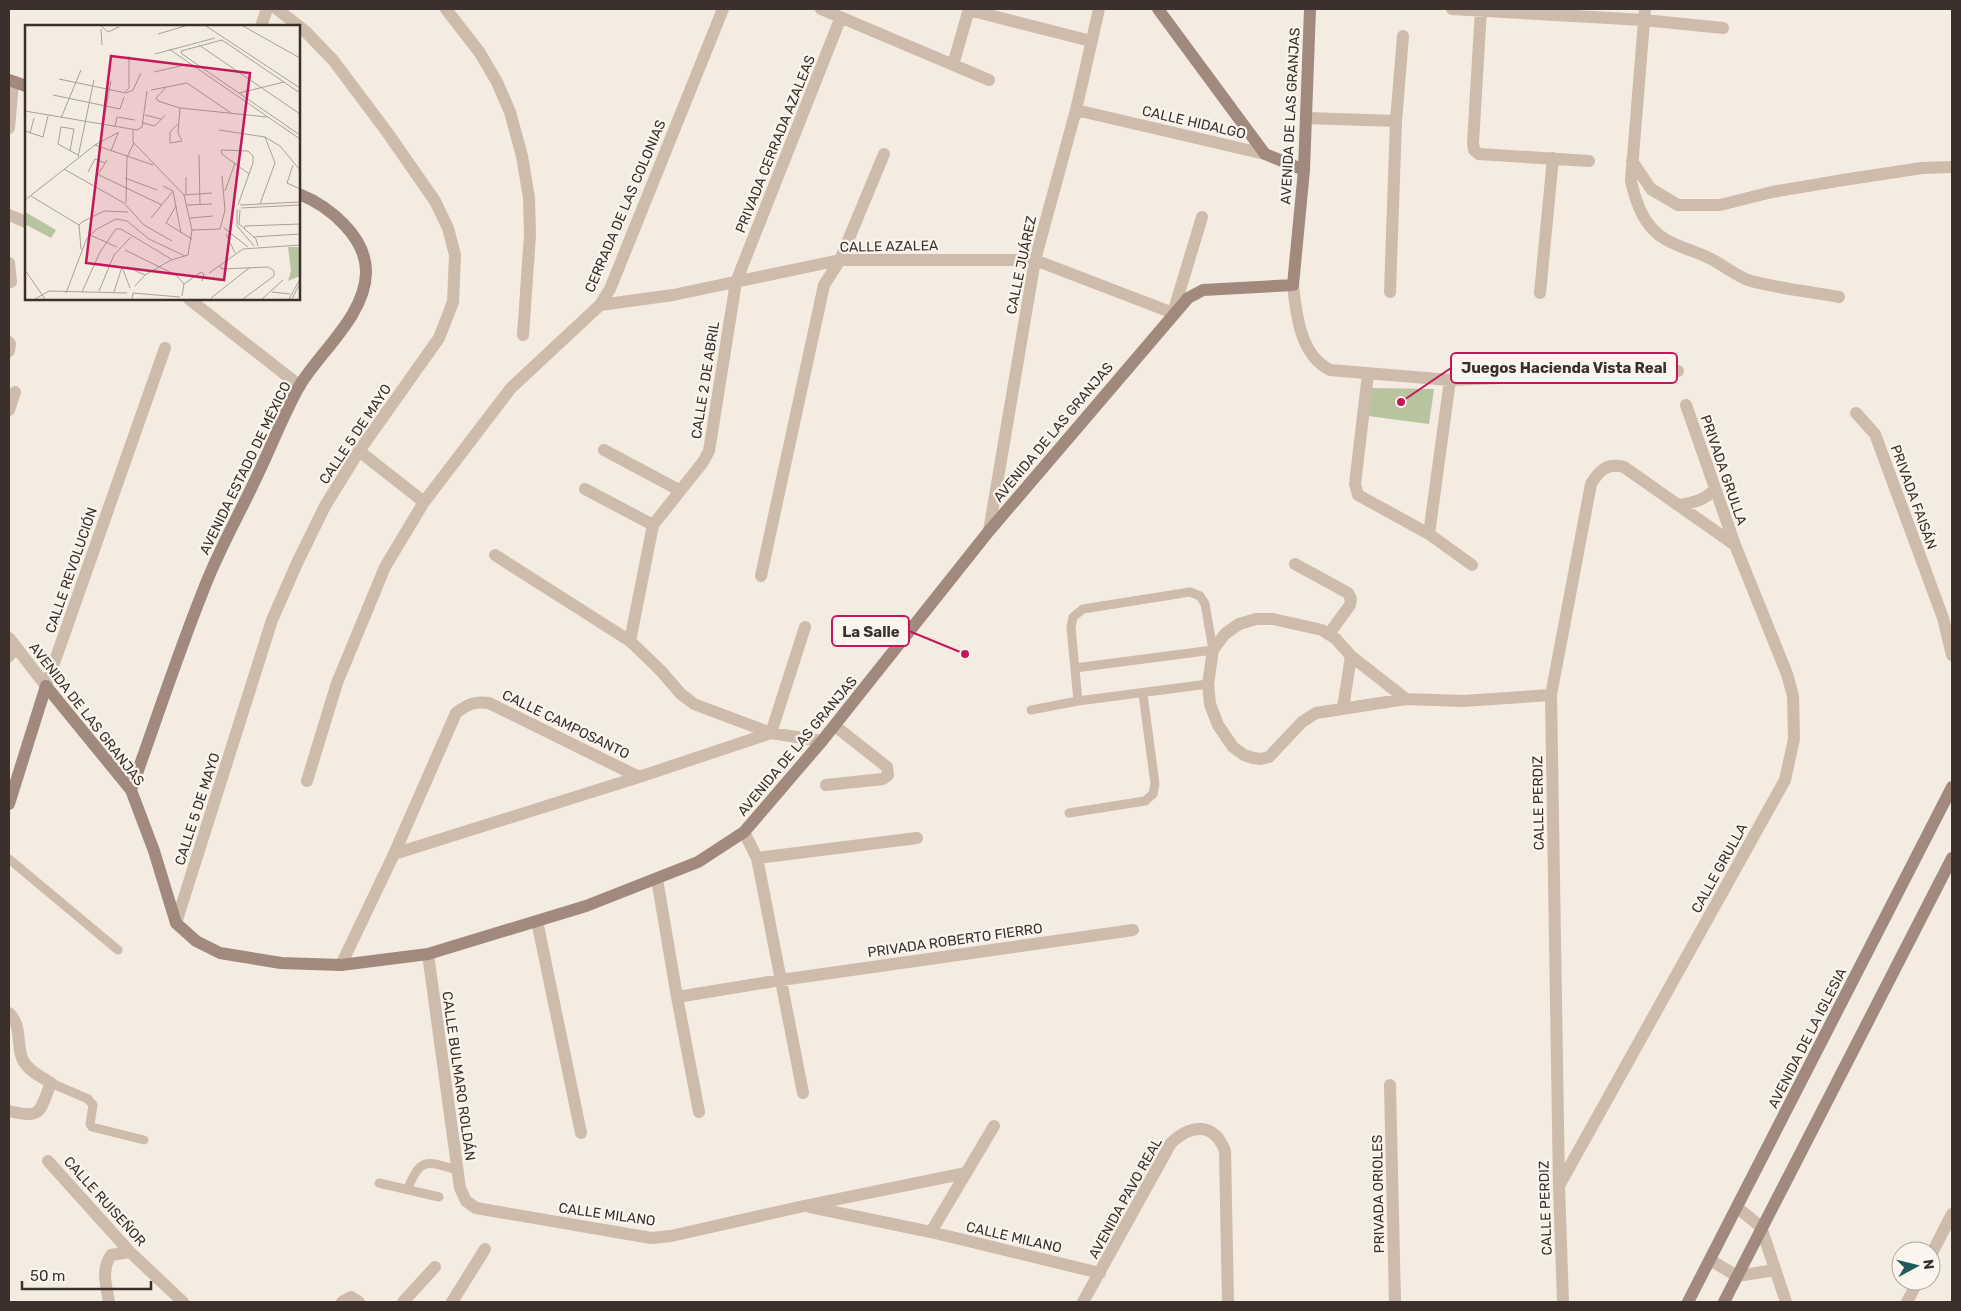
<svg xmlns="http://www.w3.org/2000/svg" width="1961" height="1311" viewBox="0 0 1961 1311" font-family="Rubik,sans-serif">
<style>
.green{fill:#b8c4a0}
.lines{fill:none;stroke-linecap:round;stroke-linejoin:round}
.lane{stroke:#cdbbac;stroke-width:9}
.street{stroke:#cdbbac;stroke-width:12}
.secondary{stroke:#a18a7d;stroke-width:12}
.labels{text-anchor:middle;stroke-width:4.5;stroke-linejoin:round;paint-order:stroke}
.street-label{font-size:14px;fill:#3b302b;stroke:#fbf5ee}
.inset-road{fill:none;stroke:#aaa098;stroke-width:1}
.view{fill:#c2185b;fill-opacity:0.15;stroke:#c2185b;stroke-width:2.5}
.inset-edge{fill:none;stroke:#3b302b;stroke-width:2.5}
.leader{fill:none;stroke:#c2185b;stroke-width:2}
.callout-dot{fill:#c2185b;stroke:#fbf5ee;stroke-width:2}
.callout{fill:#fbf5ee;stroke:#c2185b;stroke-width:2}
.callout-label{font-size:15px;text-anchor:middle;font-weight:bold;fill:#3b302b}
</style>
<rect width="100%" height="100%" fill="#f4ebe1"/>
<!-- green -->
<path class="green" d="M1371,388L1434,389L1429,424L1368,416Z"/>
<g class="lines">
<!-- lane -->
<path class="lane" d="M9,658L17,649
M1075,668L1213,650L1205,604L1200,596L1190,592L1083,609L1073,617L1071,627L1078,701
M1031,710L1078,701L1208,684
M1069,813L1145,801L1153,794L1155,784L1143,694
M9,859L118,950
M51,1083L88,1099L93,1105L90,1124L92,1127L144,1140
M379,1183L439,1197
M407,1190C421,1158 424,1160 457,1170"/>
<!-- street -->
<path class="street" d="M446,9L480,53L497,82L510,112L522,156L529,198L530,235L523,335
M821,9L989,80
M1452,9L1644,20L1723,28
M1481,9L1473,143L1474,150L1479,154L1589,161
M1645,9L1631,181C1636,203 1644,227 1665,239C1678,247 1694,251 1707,257C1723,264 1735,276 1751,281C1777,288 1812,292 1839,297
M969,10L1091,41
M261,26L267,9
M953,65L969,9
M1076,110L1265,154
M1306,118L1396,121L1390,292
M1396,121L1403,36
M9,128L13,82
M1632,161L1651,189L1678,205H1720L1772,192L1843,180L1922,168L1952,167
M9,215L26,222
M9,263L11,282
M1293,285C1296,314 1300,355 1330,370L1450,380L1678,371
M1540,293L1553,158
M189,299L300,386
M600,305L673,295L840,260H1035L1173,313L1202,217
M9,342L10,344L9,351
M1368,374L1355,484L1358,495L1429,534L1472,565
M9,410L15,392
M1856,413L1875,434L1943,618L1952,655
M604,450L679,490
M359,451L424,502
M585,489L653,525
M1678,505C1693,503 1705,500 1715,489
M989,531L1035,260L1076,110L1099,9
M1429,534L1450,380
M495,555L630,641L661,671L681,694L694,704L771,733L822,741
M1295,564L1348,593L1351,599L1350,605L1329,634
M761,576L824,285L840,260L884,154
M9,638L46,686
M630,641L653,525L703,462L709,451L736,282L841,17
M46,686L165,348
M1406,699L1351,656L1336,639L1322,630L1273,619H1256L1239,624L1225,634L1213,650L1208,684L1210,704L1218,725L1233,747L1244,755L1253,758L1261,759L1269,757L1302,722L1316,713L1406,699L1463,701L1551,695
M1343,708L1351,656
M307,781L337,683L385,567L424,502L511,388L600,305L610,289L723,9
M826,785L883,779L888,775L887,767L835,726
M744,832L757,858L803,1093
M394,854L639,777L771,733L805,627
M757,858L917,838
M657,879L677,997L699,1112
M537,921L581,1133
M176,923L272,620L298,561L325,506L359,451L439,338L453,302L455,255L448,228L435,201L387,132L333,60L305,31L277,9
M428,954L460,1188L466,1201L476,1208L651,1238L671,1236L804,1206L966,1173
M341,965L394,854L456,713C468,704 475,701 489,703L639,777
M677,997L781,980L1133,930
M9,1013C25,1028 13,1053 28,1067C34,1074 44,1078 51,1083C39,1112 43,1119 9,1111
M1390,1085L1395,1302
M48,1161L130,1252L183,1302
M1560,1184L1785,780L1794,739L1793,696L1787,674L1735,545L1686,405
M810,1207L931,1232L1100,1273
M1738,1208L1761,1227L1786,1302
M931,1232L994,1126
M1931,1255L1952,1214
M1710,1260L1737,1276L1775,1270
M109,1302C106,1285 101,1270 111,1255L130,1252
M342,1302L351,1297L359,1302
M403,1302L435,1267
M452,1302L485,1249
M1083,1302L1171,1143C1191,1124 1214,1122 1225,1151L1228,1302
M1563,1302L1559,1186L1551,695L1591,484C1600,469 1608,463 1624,467L1735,545
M1907,1302L1918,1281"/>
<!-- secondary -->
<path class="secondary" d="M1158,9L1265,154L1304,170
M9,80L26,86
M46,686L131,790L154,851L176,923L196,941L220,953L281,963L341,965L428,954L586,906L698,862L744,832L822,741L989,531L1188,298L1203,290L1293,285L1304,170L1310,9
M131,790C155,724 177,656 203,591C218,551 240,513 258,474C271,447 285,411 300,385C321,351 365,315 366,273C367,237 329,206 299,194
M9,804L46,686
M1688,1302L1952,787
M1724,1302L1952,858"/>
</g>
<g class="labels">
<!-- street labels -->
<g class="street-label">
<text transform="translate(1290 116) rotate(-87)" y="5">AVENIDA DE LAS GRANJAS</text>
<text transform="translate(1194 122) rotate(13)" y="5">CALLE HIDALGO</text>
<text transform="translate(775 144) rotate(-68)" y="5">PRIVADA CERRADA AZALEAS</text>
<text transform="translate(625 206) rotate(-67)" y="5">CERRADA DE LAS COLONIAS</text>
<text transform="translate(889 246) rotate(-1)" y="5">CALLE AZALEA</text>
<text transform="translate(1021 265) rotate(-78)" y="5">CALLE JUÁREZ</text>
<text transform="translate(705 380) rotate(-81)" y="5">CALLE 2 DE ABRIL</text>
<text transform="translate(1053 432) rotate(-50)" y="5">AVENIDA DE LAS GRANJAS</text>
<text transform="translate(355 434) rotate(-56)" y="5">CALLE 5 DE MAYO</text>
<text transform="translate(245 468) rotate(-64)" y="5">AVENIDA ESTADO DE MÉXICO</text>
<text transform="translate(1724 470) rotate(71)" y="5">PRIVADA GRULLA</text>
<text transform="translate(1914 497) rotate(70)" y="5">PRIVADA FAISÁN</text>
<text transform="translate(71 570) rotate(-71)" y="5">CALLE REVOLUCIÓN</text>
<text transform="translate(87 714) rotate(52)" y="5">AVENIDA DE LAS GRANJAS</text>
<text transform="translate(566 724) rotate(26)" y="5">CALLE CAMPOSANTO</text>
<text transform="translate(797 746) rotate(-50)" y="5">AVENIDA DE LAS GRANJAS</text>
<text transform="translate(1538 803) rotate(-91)" y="5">CALLE PERDIZ</text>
<text transform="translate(197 809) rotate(-72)" y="5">CALLE 5 DE MAYO</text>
<text transform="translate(1719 868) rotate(-61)" y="5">CALLE GRULLA</text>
<text transform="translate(955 940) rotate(-8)" y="5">PRIVADA ROBERTO FIERRO</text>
<text transform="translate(1807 1038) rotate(-63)" y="5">AVENIDA DE LA IGLESIA</text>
<text transform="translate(459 1076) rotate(82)" y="5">CALLE BULMARO ROLDÁN</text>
<text transform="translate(1378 1194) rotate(-91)" y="5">PRIVADA ORIOLES</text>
<text transform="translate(1125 1198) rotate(-61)" y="5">AVENIDA PAVO REAL</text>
<text transform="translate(105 1201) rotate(48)" y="5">CALLE RUISEÑOR</text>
<text transform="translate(1545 1208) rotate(-92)" y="5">CALLE PERDIZ</text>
<text transform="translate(607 1214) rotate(8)" y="5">CALLE MILANO</text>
<text transform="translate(1014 1237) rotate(13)" y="5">CALLE MILANO</text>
</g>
</g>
<!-- overview -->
<g transform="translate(25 25)">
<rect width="275" height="275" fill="#f4ebe1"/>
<path d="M0,187L31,205L26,213L0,199ZM263,222H275V251L263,256L266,246Z" fill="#b8c4a0"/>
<path class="inset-road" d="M76,1L83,7L94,2M181,1L275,63M218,1L275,33M76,4L77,20M133,9L160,1M174,20L275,89M144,24L275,114M130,29L190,13M129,47L164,39M34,54L101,68L108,65L116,48M141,62L131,73L133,76L155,83L242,92M126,65L162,58L206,88M100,67L104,63V31M214,68L259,57M275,68L197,15L156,26L157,29L275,110M28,70L95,84L99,72M0,86L112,105L117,102L122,66M120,90L136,94M36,93L56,45M118,98L130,101L140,90M153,99L145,107V118L157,116L153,108L155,83M78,100L86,56M90,102L92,92L110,95M108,105V117L159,170L167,205L163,230L146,235L120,250L110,261M194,105L240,112L255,121L275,145M0,106L18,112L23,91M5,108L9,93M70,120L128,140M45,126L49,104L36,102L33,119L53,130M86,126L93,108M174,130L175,180M53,132L69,55M268,140L262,158L275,164M39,144L99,178L119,200L147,216M63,147L70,134L80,138M74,150L137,180M161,152V169M71,153L82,135M100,153L132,165M138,161L148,166L156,208M200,166L210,138M159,170L187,168M6,171L54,200M0,175L70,120L94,107M101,178L102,132L109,118M235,179L250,138L240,112M162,180L187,179M213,180L224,149L228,138V131L223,126L196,125L197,129L224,149M215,180L275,177M151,181L141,198L167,214M216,183L275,180M212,184V201L229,221M215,185L214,199L231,214L233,221M126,193L148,166M165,193L188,191M199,203L223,222M219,204L220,201L275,199M167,205L195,204L200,185L197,151M201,209L210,228M65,210L92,222M228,212L275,209M56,224L54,200L57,197L79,186L103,187M100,225L151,250L159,259L157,271M70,238L91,241M195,241L197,244L243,242L249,246V251L218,274M97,242L105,263M102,242L120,250M0,245L20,274M184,248L218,224L275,220M159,259L176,247L179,249L177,256M74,266L89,230L106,212M57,267L75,227L91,204H96L146,234M89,267L97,242M247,267L265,269M41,268L62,213L72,204L91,194L102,196L124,214L160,231M186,273L224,243M10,274L24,266L102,268M107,274L108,268L155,272M237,274L258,255M264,274L275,254M267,274L275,258"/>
<path class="view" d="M86,31L225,48L199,255L61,238Z"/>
<rect width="275" height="275" class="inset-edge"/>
</g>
<!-- callouts -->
<path class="leader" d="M1401 402L1451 368M965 654L909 631"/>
<g class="callout-dot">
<circle cx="1401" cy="402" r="5"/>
<circle cx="965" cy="654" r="5"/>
</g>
<g class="callout">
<rect x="1451" y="353" width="226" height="30" rx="5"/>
<rect x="832" y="616" width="77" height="30" rx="5"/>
</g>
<g class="callout-label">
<text x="1564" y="373">Juegos Hacienda Vista Real</text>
<text x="871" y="637">La Salle</text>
</g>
<!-- border -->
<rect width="1961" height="1311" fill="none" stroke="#3b302b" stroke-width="20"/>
<!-- north arrow -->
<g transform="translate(1916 1266) rotate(83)"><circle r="24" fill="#fbf5ee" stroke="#aea6a0"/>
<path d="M0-4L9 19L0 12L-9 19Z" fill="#1f5a5e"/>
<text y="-8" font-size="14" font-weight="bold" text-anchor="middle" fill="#3b302b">N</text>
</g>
<!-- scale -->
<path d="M22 1281v8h129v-8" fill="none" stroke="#3b302b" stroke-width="2.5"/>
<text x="30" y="1281" font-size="15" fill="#3b302b" stroke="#fbf5ee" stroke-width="4" paint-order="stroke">50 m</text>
</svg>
